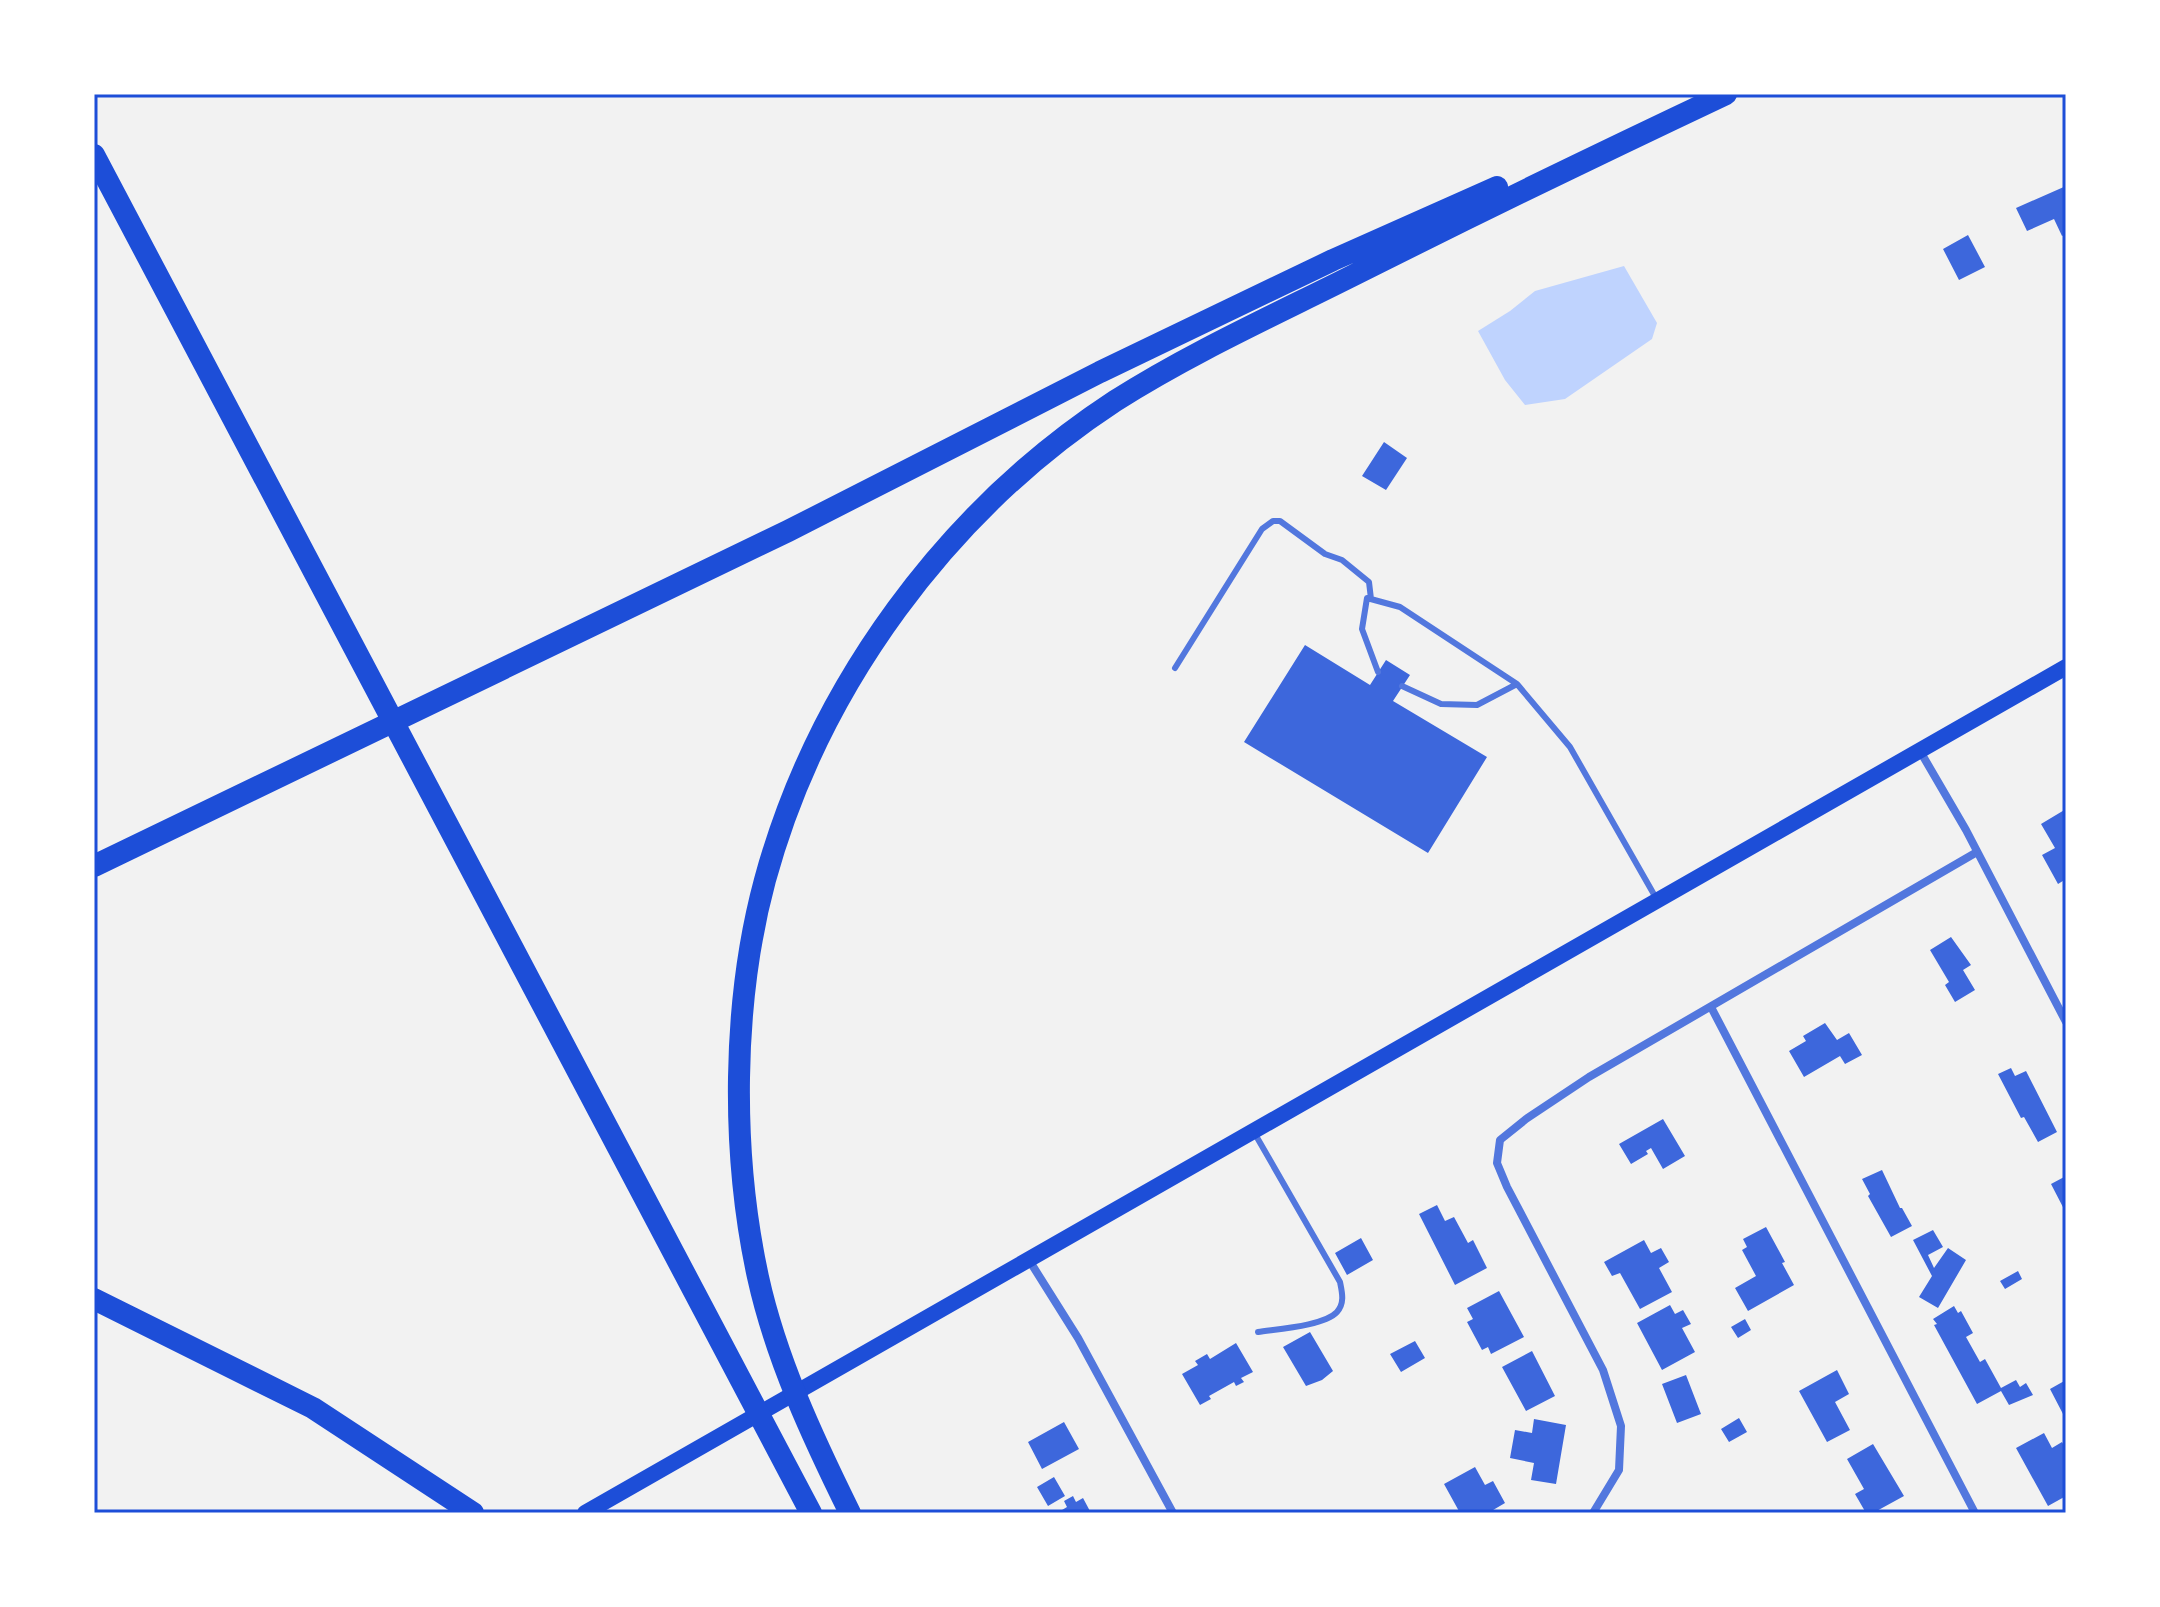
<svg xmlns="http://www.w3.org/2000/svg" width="2160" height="1607" viewBox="0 0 2160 1607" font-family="Commissioner,sans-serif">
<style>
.water{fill:#bfd3fe}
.building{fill:#3d67dc}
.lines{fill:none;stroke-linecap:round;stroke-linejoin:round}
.service{stroke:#5277de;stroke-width:6}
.minor{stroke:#5277de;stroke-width:8}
.secondary{stroke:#1d4ed8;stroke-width:16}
.motorway{stroke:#1d4ed8;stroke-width:22}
.neatline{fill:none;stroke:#1d4ed8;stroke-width:3}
</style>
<rect width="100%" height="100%" fill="#f2f2f2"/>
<!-- water -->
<path class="water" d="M1624,266L1657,323L1652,339L1565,399L1525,405L1505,380L1478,331L1510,311L1535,291Z"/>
<!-- building -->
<path class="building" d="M2066,186V234L2062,236L2054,219L2027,231L2016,208Z
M1968,235L1985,267L1959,280L1943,249Z
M1384,442L1407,458L1386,490L1362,476Z
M1305,645L1370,685L1386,660L1410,675L1393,701L1487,757L1428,853L1244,742Z
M2066,809V879L2058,884L2042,855L2055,848L2041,824Z
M1951,937L1971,965L1963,970L1975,990L1955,1002L1945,985L1949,982L1930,950Z
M1825,1023L1837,1040L1849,1033L1862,1055L1845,1064L1840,1056L1804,1077L1789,1051L1806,1041L1803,1036Z
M2011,1068L2015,1076L2026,1071L2057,1132L2038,1142L2024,1117L2021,1118L1998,1074Z
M1663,1119L1685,1156L1663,1169L1651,1148L1646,1151L1648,1154L1631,1164L1619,1144Z
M1882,1170L1900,1208H1902L1912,1226L1891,1237L1868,1196L1870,1194L1862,1179Z
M2066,1176V1213L2051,1184Z
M1437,1205L1445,1221L1454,1217L1468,1243L1473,1240L1487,1268L1455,1285L1419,1214Z
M1766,1227L1785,1262L1782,1263L1794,1285L1748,1311L1735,1288L1756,1276L1742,1250L1747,1247L1743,1239Z
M1933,1230L1943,1247L1928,1255L1934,1268L1948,1248L1966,1260L1938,1308L1919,1297L1932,1276L1913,1240Z
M1361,1238L1373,1260L1347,1275L1335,1253Z
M1644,1240L1651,1253L1661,1248L1669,1262L1659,1268L1672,1292L1640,1309L1620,1273L1612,1276L1604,1262Z
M2018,1271L2022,1279L2005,1289L2000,1281Z
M1499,1291L1524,1337L1491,1354L1488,1347L1482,1350L1467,1322L1473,1319L1467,1308Z
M1670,1305L1675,1314L1683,1310L1691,1324L1682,1328L1695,1352L1662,1370L1637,1323Z
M1954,1306L1958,1313L1961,1311L1973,1333L1966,1337L1980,1362L1985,1359L2001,1388L2016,1380L2020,1387L2026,1383L2033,1395L2009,1405L2001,1391L1977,1404L1934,1325L1937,1324L1933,1319Z
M1745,1319L1751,1330L1738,1338L1731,1327Z
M1310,1332L1333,1371L1322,1380L1306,1386L1283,1347Z
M1415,1341L1425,1358L1401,1372L1390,1354Z
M1236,1343L1253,1372L1241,1378L1244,1382L1236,1386L1234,1382L1209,1396L1211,1399L1200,1405L1182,1374L1198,1365L1195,1361L1207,1354L1210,1359Z
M1532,1351L1555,1396L1526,1411L1502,1367Z
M1837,1370L1849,1394L1835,1402L1850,1430L1827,1442L1799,1391Z
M1686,1375L1701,1414L1677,1423L1662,1384Z
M2066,1380V1412L2063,1414L2050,1389Z
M1739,1418L1747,1432L1729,1442L1721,1429Z
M1534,1419L1566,1425L1556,1484L1531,1480L1534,1463L1510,1458L1515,1430L1532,1433Z
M1064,1422L1079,1449L1042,1469L1028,1442Z
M2044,1433L2052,1448L2062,1442L2066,1449V1496L2048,1506L2016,1448Z
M1873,1444L1904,1496L1873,1513H1866L1855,1494L1864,1489L1847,1459Z
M1475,1467L1485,1485L1493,1481L1505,1503L1488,1513H1460L1444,1484Z
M1054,1477L1065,1496L1048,1506L1037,1487Z
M1073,1496L1076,1502L1083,1498L1091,1513H1064L1062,1510L1067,1507L1064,1501Z"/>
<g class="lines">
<!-- service -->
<path class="service" d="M1175,668L1262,529L1273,521H1280L1325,554L1342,560L1369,582L1371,599
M1378,672L1362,629L1367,598L1400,607L1517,684
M1402,686L1441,704L1477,705L1517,684L1570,747L1656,898
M1255,1134L1340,1282C1342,1292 1345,1303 1337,1312C1324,1326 1277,1329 1258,1332"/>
<!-- minor -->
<path class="minor" d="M1920,751L1966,830L2066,1022
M1711,1007L1975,1513
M1029,1260L1078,1338L1173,1513
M1593,1513L1619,1470L1621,1426L1603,1370L1507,1187L1497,1163L1500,1140L1526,1119L1589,1077L1977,852"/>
<!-- secondary -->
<path class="secondary" d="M585,1513L2066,667"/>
<!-- motorway -->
<path class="motorway" d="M94,155L811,1513
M94,866L788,531L1100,372L1333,260L1497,187
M94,1299L313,1408L473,1513
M850,1513C813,1438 776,1359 758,1277C731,1153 732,1002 765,880C818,686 947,511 1115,401C1189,354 1270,317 1348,278C1473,215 1599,154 1726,94"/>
</g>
<!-- border -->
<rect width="2160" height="1607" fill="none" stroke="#ffffff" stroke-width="192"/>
<rect x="96" y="96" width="1968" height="1415" class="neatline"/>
</svg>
